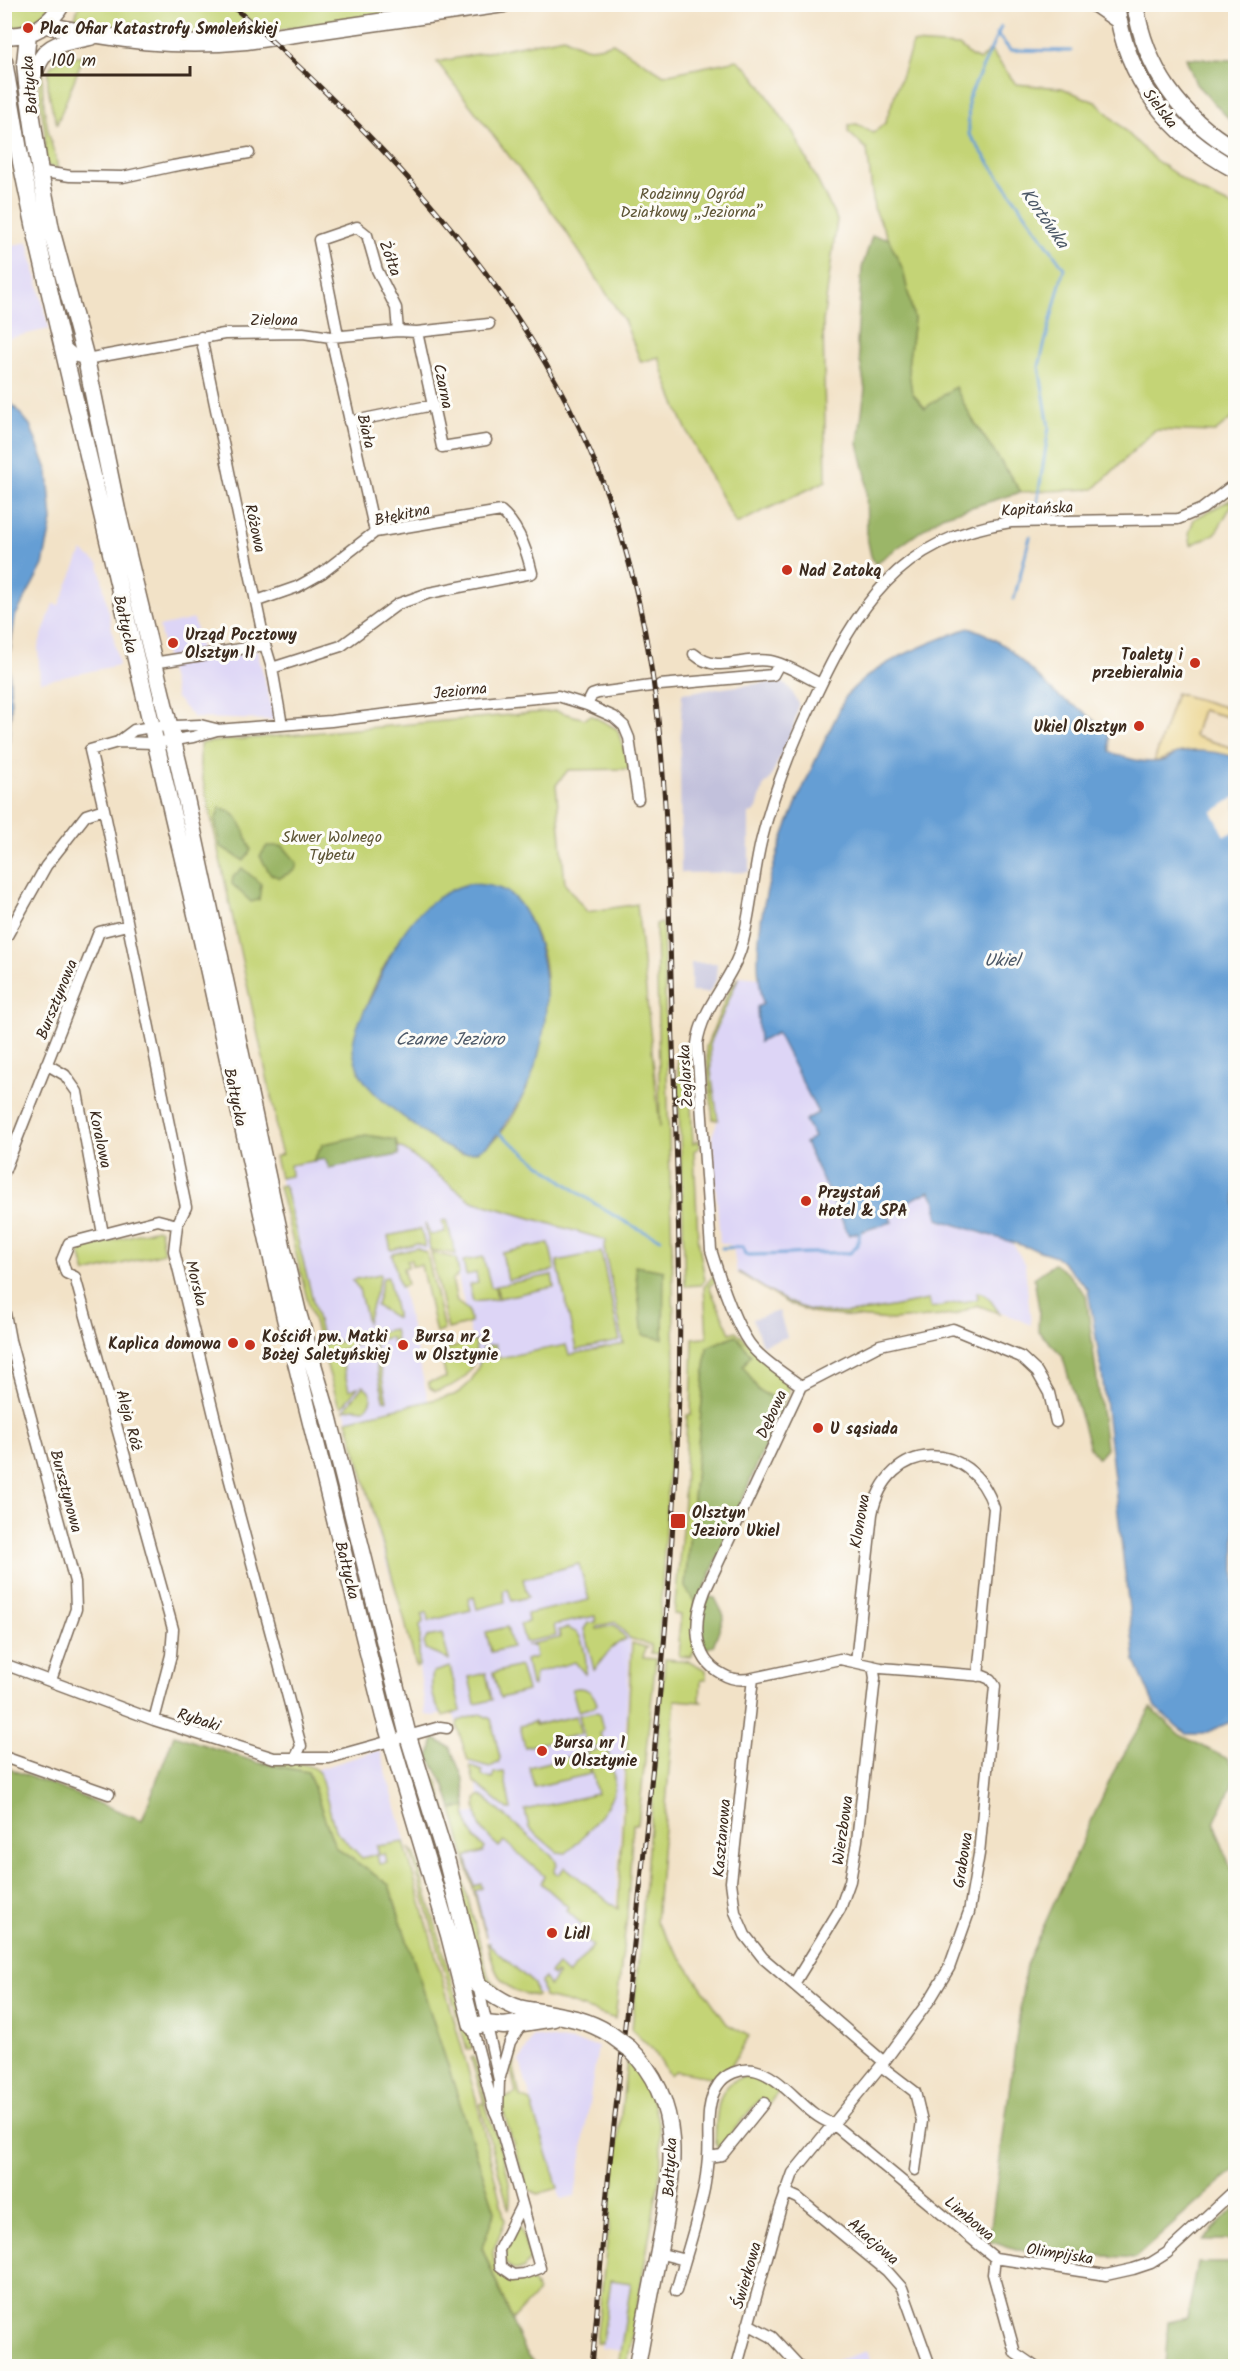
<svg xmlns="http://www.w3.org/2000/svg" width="1240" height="2371" viewBox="0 0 1240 2371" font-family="Kalam,sans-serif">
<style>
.built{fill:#ddd5f6;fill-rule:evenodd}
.industrial{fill:#c2c1dc}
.green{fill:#c4d476;stroke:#807f4a;stroke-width:1.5;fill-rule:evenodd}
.forest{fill:#9bb667;stroke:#6b7042;stroke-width:1.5}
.sand{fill:#eeda9e;stroke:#94825e;stroke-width:1.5}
.water{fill:#659ed4;stroke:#506479;stroke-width:1.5}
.pier{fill:#f2e2c7}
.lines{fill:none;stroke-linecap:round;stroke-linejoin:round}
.stream{stroke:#659ed4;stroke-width:3}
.street-casing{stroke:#7b6a59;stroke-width:13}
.secondary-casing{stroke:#7b6a59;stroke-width:19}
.street{stroke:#fff;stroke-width:10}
.secondary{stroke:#fff;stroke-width:16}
.rail-casing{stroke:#3b2a1e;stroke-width:5}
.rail{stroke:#fdfcf7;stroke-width:3;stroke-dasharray:9;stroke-linecap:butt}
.secondary-bridge-casing{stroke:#7b6a59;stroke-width:19;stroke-linecap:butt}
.secondary-bridge{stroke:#fff;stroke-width:16}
.poi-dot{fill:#c8321e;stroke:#fdfcf7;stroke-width:2}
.labels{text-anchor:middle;stroke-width:6;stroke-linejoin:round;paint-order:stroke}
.poi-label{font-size:16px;font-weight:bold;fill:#3b2a1e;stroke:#fdfcf7;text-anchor:start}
.street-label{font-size:16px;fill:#3b2a1e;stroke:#fdfcf7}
.park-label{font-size:16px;fill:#5d5434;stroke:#fdfcf7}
.water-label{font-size:18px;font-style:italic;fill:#4c5867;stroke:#fdfcf7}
</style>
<rect width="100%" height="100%" fill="#fdfcf7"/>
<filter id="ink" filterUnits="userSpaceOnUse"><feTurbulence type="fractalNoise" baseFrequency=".0167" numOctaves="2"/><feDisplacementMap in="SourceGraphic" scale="12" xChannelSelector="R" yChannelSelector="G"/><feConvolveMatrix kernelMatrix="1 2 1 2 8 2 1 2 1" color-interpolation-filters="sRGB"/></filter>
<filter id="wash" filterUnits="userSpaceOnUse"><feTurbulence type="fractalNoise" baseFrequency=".008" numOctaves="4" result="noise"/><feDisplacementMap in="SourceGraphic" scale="24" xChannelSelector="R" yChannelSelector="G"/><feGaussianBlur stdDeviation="1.35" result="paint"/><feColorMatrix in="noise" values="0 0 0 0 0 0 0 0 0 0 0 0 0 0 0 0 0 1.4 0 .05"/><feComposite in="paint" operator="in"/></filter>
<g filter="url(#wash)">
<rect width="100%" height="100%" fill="#f2e2c7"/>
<!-- built -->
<path class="built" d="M28,242L49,329L5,339V247Z
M82,551L99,564L119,665L40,682L38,647L53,604L59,605Z
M194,619L203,660L257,650L275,720L194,718L176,698L159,627Z
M739,976L859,987L968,1164L1025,1265L1031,1325L981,1303L887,1317L828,1314L806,1310L790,1304L737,1273L733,1246L720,1242L712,1136L718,1120L711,1071L710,1044Z
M377,1137L403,1149L472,1201L664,1257L631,1632L615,1922L551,1995L533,1993L493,1961L455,1815L485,1812L453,1712L434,1716L426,1715L419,1667H416L404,1618L386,1562L344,1408L306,1294L275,1157ZM451,1244L484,1396L429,1404L395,1258Z
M380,1750L407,1847L389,1885L335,1847L308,1772Z
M533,2036L598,2046L575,2196L561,2199L520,2062Z
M611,2280L632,2283L622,2351L601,2348Z
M867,2351L872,2366H818L841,2359Z"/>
<!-- industrial -->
<path class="industrial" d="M780,681L789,687L799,704L793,729L770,779L763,787L757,809L749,814V872L681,873L680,754L682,693Z
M691,963H717L716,980L709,993L691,992Z
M779,1311L787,1337L762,1345L753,1319Z"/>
<!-- green -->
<path class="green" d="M206,4L270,7L462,5L246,34L155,36L73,24L79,5Z
M4,5H52C39,20 26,30 5,27Z
M564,37C585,49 590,51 613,43L664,75L737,60C761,76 772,109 792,130L837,220L823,322L826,481L736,524C707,470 675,416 659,357L641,362L624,320L559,221L437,62Z
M913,43L959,46L971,56L980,60L990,50L1016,84L1062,88L1097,103L1154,159L1198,190L1235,208V416L1215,432L1155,430L1094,489L1021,492L972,419L955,387L925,408L912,394L908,366L914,319L903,270L874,208L867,149L848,132L849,125L857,124L873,133L885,123Z
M84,55L57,124C53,113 41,73 53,64C60,59 76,56 84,55Z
M43,66C41,93 45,120 52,146C54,154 58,160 57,169L46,165C44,155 46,146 45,136C43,110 34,91 43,66Z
M1232,499V505L1215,534L1191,545L1189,533L1194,519Z
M556,711L585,719L591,715L617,729L631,769L568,770L556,785L565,884L587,912L637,904L660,1128L656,924L663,923L675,1362L658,1654L651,1653V1645L629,1638L616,1622L597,1626V1629L615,1625L626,1639C611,1645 604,1658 594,1670L584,1629L588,1623L596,1622L595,1616L554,1625L556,1636L525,1642L520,1624L528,1622L527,1614L589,1600L579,1564L523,1579L528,1597L512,1601L508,1589L503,1591L505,1602L477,1609L474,1597L468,1599L471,1610L429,1621L427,1612L422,1614L423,1622L420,1625C421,1639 418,1652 419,1666L416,1667L404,1618L347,1420L454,1395C473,1385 480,1368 483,1347L495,1345L499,1358L566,1345L569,1355L624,1344L604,1248L606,1240L472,1201L403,1149L377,1137L321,1148L313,1161L290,1165L291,1176L280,1178L275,1157L282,1154L277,1137L275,1114L200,766V743ZM468,884L528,917C533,929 540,942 543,956C555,1007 533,1107 492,1142C484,1148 471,1150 462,1154L449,1148L408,1121L353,1045C370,988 406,901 468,884Z
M739,976L710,1044L711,1071L718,1120L713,1119L706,1047L729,991Z
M677,1044L688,1045L693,1144L699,1140L700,1147L694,1151L698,1239L705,1280L700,1285L685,1286Z
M284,1185L324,1345L362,1337L363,1343L339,1350L349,1390L358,1387L342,1407L338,1403L309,1306L279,1186Z
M446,1220L456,1254L430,1250L425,1223L430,1235L445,1232L442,1221Z
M157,1229L160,1231L164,1253L86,1273L79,1249Z
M421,1229L425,1247L416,1244L391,1250L388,1236Z
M549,1243L555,1270L508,1280L502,1253Z
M416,1248L427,1253L444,1330L436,1333L421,1265L412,1266L411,1260H407L408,1267L403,1268L407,1285L400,1287L392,1254Z
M601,1252L620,1341L576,1350L557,1261Z
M431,1253L456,1258L459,1274L452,1280L457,1302L468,1310L471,1323L448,1329Z
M483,1257L491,1287H495L497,1299L473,1302L469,1285L478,1283L476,1273L466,1275L463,1261Z
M738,1272C760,1285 782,1302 807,1309C846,1320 890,1306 929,1300L931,1308L978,1299L977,1292C990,1293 992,1306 1001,1314L977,1305L955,1315L892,1320L818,1314L789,1304Z
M380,1274L381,1275L367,1322L359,1289L352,1280Z
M552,1275L554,1287L499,1298L496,1286Z
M714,1275L715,1282L709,1286L730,1333L736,1331L785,1379L789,1391L783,1403L759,1391L743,1366L707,1347L685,1586L697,1606V1648L690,1657L679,1656L680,1642L678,1641L681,1615L674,1614L683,1520L687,1415L691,1414L693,1338L707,1337L704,1287Z
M388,1277L396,1314V1318L376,1306L383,1278Z
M394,1329L396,1341L392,1342L391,1337L374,1341L387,1400H384L370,1337L372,1333Z
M476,1341C477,1372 463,1385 435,1391L430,1388L428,1382L446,1378L440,1351Z
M363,1386C374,1391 373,1403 364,1409L354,1408L344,1410Z
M507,1627L512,1647L491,1652L486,1632Z
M567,1628C570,1629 574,1631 577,1633C584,1640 588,1665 585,1674L575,1662L535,1673L534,1686H531L526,1660L536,1657L534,1645H526L560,1638L559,1630Z
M442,1634L449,1660H448L426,1649L424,1643L427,1637Z
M632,1643L648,1648H645L643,1658L656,1659L638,1824H633L627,1916L615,2019L567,2002L544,1997L541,1982L545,1978L549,1986L558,1975L556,1973L553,1976L550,1973L557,1965L568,1975L593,1946L582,1935L587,1929L566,1910L568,1907L541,1883L544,1876L504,1841L499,1847C480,1830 476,1825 476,1799L481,1795L554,1858L557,1864L554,1871L558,1875L565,1867L618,1909Z
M665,1659L689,1661L706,1670V1680H701L700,1700L702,1702L675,1700L656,1922L727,2024L749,2036L732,2065L716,2078L675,2071L669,2075L654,2051L632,2030Z
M520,1666L527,1691L500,1698L493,1673Z
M450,1667L461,1711L443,1716C433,1703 430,1687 433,1672Z
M486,1673L492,1700L475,1704L469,1677Z
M578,1688C589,1688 594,1694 597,1704L594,1707L578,1711L572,1689Z
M596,1712L599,1713L603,1729L600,1734L605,1745L587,1749L579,1715Z
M480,1714L491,1719L500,1758L498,1763L490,1767L468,1761L457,1726L458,1721Z
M576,1716L581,1734L525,1747L520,1726L534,1722L535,1725Z
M607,1748C610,1761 616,1776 614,1790C612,1805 579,1843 566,1853L557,1852L529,1828L525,1810L597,1794L587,1752Z
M585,1753L590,1774L534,1787L529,1767Z
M423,1761L438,1782L488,1976L498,1988V1994L482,1977Z
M266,1762C282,1763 310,1760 320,1774L335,1830L362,1858L377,1854L379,1864L387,1863L385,1854L379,1855L377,1846L404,1842L477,2102L505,2221L493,2251L494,2262L506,2279L532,2282L538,2292L512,2320L482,2247L495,2211L389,1885L335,1847L308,1772L260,1763Z
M470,1766L482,1771V1776L492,1779L494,1773L504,1772L511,1810H508L474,1782Z
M466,1807C467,1826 471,1836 485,1848L483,1852L466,1857L474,1886L481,1884L482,1888L475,1891L486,1937L452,1809Z
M410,1848L415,1855L472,2048L467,2050Z
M487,1943H490L489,1945L534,1984L537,1996C500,1992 496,1975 487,1943Z
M512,2047L516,2052L514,2068L520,2097L531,2101L558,2188L538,2194L529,2190L526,2185L500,2101L516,2093L510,2066Z
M474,2057L487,2103L485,2104C495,2135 515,2178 509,2210L480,2104L484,2103L471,2058Z
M627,2060C657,2092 664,2132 660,2174L627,2366H618L631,2283L611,2280L602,2344L596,2343Z
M747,2076L765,2081L779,2091L768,2105L759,2100L718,2149L715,2142C717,2116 714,2082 747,2076Z
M520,2225L530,2260L523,2269L514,2270L505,2263C502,2251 509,2231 520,2225Z"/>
<!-- forest -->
<path class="forest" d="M1186,58L1235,60V125L1196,84Z
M872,236L888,238L903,270L914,319L908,366L912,393L925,408L955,387L972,419L1021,492L942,516L875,564L871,556L867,537L866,476L858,443L865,389L857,343L859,308L862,268Z
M220,808C240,810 245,834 251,850L244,861L220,846L215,820Z
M267,846H283L297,863L295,870L280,878L270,874L260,856Z
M242,868L261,884L259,900L251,902L232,884L233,877Z
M366,1135L396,1140L399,1155L329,1168L325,1159L313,1161L323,1144Z
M1054,1264L1068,1274L1086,1295L1106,1449L1098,1458L1090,1448L1062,1355L1038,1331L1039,1309L1034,1278Z
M635,1266L664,1271L663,1339L643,1335Z
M736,1335L751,1355L743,1366L759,1391L783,1403L697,1606L685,1587L707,1347Z
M708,1597L715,1598L724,1616L713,1646L705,1649C700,1629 701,1616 708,1597Z
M1151,1708L1180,1735L1228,1759L1235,1770V1779L1214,1823L1235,1880V2169L1135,2258L1016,2250L989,2241L1026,1965L1114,1771Z
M174,1735L259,1763L308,1772L335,1847L389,1885L495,2211L482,2248L524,2350L536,2366H5V1767L142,1820Z
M434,1739L450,1747L464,1781L466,1807L452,1809L445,1786L429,1758Z
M1235,2207V2240H1203Z
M1198,2263H1235V2366H1165L1168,2322L1187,2318Z"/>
<!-- sand -->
<path class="sand" d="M1176,693L1235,710V719L1202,710L1194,736L1233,748L1235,741V757C1220,753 1192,749 1177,753C1169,756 1163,760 1154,762Z"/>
<!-- water -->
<path class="water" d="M5,396L30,425L48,472L52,521L43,565L15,617L9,660L11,709L8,752L5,770Z
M968,628L982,632L1008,648L1059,697L1082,710L1109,734L1110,752C1125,758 1149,766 1166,760C1170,758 1174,754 1178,753C1196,749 1218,752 1235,757V1720L1203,1734H1186L1155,1707L1135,1661L1102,1374L1088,1289L1056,1256L938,1219L936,1202L930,1191L887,1211L892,1222L849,1235L805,1143L814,1137L805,1120L818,1113L777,1033L759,1042L757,1007L763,1004C761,990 758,976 758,963C757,872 808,777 846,696C875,662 927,644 968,628Z
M468,884C481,884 495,885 507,892C520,900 527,915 533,929C558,992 546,1068 506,1123C495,1138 484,1154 464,1153C449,1153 418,1129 406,1119C389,1106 363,1088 357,1066C355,1060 352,1050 353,1044C355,1028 364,1011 371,997C386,965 400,928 428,905C440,895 453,888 468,884Z"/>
<!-- pier -->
<path class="pier" d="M1235,797V831L1225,836L1212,812Z"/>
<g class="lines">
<!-- stream -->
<path class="stream" d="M1001,27L968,99L969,134L1064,268L1039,366L1049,427L1036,510
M997,34L1010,50L1071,51
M1014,599L1030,537
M499,1133C550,1171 601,1215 661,1239
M722,1248L743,1247L745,1255C780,1255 815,1252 850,1253L857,1246L860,1232"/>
</g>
</g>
<g filter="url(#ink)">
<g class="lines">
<!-- street casing -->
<g class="street-casing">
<path id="street" d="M37,171L70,176L123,177L173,166L249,153
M417,332L442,447L486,440
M338,335L319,240L357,227L367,235L377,270L396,308L398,331
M201,337L265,645L272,668L282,725
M331,337L375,532
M64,346L77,357L86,359L224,334L303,333L331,337L398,331L417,332L489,324
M349,422L433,405
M257,601L297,587L322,573L375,532L501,511C519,526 527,551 532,573L429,593L398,604L341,646L272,668
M694,654C718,675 743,656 770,661C787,664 805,677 821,684
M153,663L265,645
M660,685L773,675L779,664
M587,705L592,695L598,693L651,686
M118,742L155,743L193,737L217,730L331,721L472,704L558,696L587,705L614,717L624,726L629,738L638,799
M104,809L186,1207L177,1225L174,1251L229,1477L301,1746L295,1759
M4,941L46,866L86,815L104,809L90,750L118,742L134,730L151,727L200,725L216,729
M46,1064L65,1075L77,1092L103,1234
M4,1172L99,932L127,925
M4,1308L10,1340L75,1582L76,1609L51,1680
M801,1386C785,1374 766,1363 753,1348C736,1329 719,1276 711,1250L697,1044C702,1006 732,981 742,945C751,911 753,876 761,842C773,793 791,747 813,701C857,607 898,538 1011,522L1178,519L1202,509L1236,483
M856,1662L872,1514C887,1439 971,1437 994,1508L978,1676
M4,1664L154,1720L274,1758H329L440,1727L447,1728
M753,1678C742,1681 732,1680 722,1674C691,1658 694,1619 705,1591L801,1386L880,1345L953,1329L1021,1357L1037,1372L1049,1393L1056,1422
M154,1720L171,1655L173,1629L75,1277L66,1273L62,1260L69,1243L158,1220L177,1225
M4,1757L109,1794
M794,1984L840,1909L850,1881L857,1841L875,1678L873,1666
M478,1985L499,2080L498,2112
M472,2026L493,2107L498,2118L540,2268L524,2274L513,2275L500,2266L499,2250L522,2204
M881,2066L915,2092L922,2121L915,2170
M500,2077L510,2042L522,2023
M708,2157L722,2155L764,2103
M785,2192L798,2198L887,2271L902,2288L930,2366
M658,2253L685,2260C692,2237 699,2213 704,2189C706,2179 707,2168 708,2157C710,2135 704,2105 718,2085C725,2074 740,2068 754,2070C785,2077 803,2114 833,2124L995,2258
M995,2258L1106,2275L1133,2269L1151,2263L1167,2253L1236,2189
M995,2258L993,2274L1015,2353L1034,2366
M676,2291L685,2260
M748,2324L772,2337L799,2366
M737,2366L780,2210L793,2173L884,2062L931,1998L949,1968L969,1912L979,1854L995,1686L990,1679L983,1676L881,1668L840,1659L753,1678L731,1882L735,1912L745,1935L763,1958L884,2062"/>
</g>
<!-- secondary casing -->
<g class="secondary-casing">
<path id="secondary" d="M1095,4L1118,20
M1116,4C1126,80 1170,135 1236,170
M1135,4C1145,68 1180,118 1236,150
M46,25C117,40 173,48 246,41L504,4
M28,34L25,63L27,84L40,172L51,229L86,359L117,510L179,766L283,1250L298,1313L329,1419L408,1736L447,1862L478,1985C491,1993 504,2004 519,2008C552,2015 580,2015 610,2034
M4,35C30,38 49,26 62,4
M4,61L21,162L37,238L199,927L285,1318L384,1717L449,1935L472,2026L486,2024L504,2026L554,2018
M27,84C34,77 36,67 41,59C52,40 74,42 93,36
M629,2048C687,2104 673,2175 660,2245C652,2286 644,2326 637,2366"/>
</g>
<!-- street -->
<use href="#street" class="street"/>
<!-- secondary -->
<use href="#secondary" class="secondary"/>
<!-- rail casing -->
<g class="rail-casing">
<path id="rail" d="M230,4C278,45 323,89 367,134C464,235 548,344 600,475C670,652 666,823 672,1009C676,1156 684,1303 677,1450C666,1685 636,1919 611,2153C603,2224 599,2295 592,2366"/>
</g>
<!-- rail -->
<use href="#rail" class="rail"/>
<!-- secondary-bridge casing -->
<g class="secondary-bridge-casing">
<path id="secondary-bridge" d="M610,2034L629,2048"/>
</g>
<!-- secondary-bridge -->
<use href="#secondary-bridge" class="secondary-bridge"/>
</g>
</g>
<!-- markers -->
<g class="poi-dot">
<circle cx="28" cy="28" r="6"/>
<circle cx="787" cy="570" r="6"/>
<circle cx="173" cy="643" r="6"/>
<circle cx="1195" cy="663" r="6"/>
<circle cx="1139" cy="726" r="6"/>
<circle cx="806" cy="1201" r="6"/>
<circle cx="233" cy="1343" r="6"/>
<circle cx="250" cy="1345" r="6"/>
<circle cx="403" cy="1345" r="6"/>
<circle cx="818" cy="1428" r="6"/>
<rect x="670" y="1513" width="16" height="16" rx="3"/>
<circle cx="542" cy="1751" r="6"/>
<circle cx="552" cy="1933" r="6"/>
</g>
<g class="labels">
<!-- poi labels -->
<g class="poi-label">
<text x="40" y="34">Plac Ofiar Katastrofy Smoleńskiej</text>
<text x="799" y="576">Nad Zatoką</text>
<text x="185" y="640">Urząd Pocztowy<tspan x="185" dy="18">Olsztyn 11</tspan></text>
<text x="1183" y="660" text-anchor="end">Toalety i<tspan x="1183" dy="18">przebieralnia</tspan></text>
<text x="1127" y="732" text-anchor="end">Ukiel Olsztyn</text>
<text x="818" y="1198">Przystań<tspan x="818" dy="18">Hotel &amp; SPA</tspan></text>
<text x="262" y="1342">Kościół pw. Matki<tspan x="262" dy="18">Bożej Saletyńskiej</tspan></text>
<text x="415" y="1342">Bursa nr 2<tspan x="415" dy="18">w Olsztynie</tspan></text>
<text x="221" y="1349" text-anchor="end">Kaplica domowa</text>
<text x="830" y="1434">U sąsiada</text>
<text x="692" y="1518">Olsztyn<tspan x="692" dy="18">Jezioro Ukiel</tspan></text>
<text x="554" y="1748">Bursa nr 1<tspan x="554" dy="18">w Olsztynie</tspan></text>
<text x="564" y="1939">Lidl</text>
</g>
<!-- street labels -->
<g class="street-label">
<text transform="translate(29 85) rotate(-95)" y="6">Bałtycka</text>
<text transform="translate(1161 108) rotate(52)" y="6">Sielska</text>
<text transform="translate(391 258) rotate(70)" y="6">Żółta</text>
<text x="274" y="325">Zielona</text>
<text transform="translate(444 386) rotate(78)" y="6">Czarna</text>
<text transform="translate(367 431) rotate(77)" y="6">Biała</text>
<text transform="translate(1037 508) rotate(-3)" y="6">Kapitańska</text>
<text transform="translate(402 514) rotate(-12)" y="6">Błękitna</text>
<text transform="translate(256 528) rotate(78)" y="6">Różowa</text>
<text transform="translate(126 624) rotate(77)" y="6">Bałtycka</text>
<text transform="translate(460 690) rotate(-6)" y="6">Jeziorna</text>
<text transform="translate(56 999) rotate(-68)" y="6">Bursztynowa</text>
<text transform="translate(685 1076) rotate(-93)" y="6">Żeglarska</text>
<text transform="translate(236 1097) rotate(78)" y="6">Bałtycka</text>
<text transform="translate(101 1139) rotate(78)" y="6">Koralowa</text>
<text transform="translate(197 1283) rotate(76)" y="6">Morska</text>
<text transform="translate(771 1414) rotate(-65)" y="6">Dębowa</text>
<text transform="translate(130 1420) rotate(75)" y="6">Aleja Róż</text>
<text transform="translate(67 1491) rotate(75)" y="6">Bursztynowa</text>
<text transform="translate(859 1521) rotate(-80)" y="6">Klonowa</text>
<text transform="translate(348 1570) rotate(76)" y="6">Bałtycka</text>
<text transform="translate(199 1719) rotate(18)" y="6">Rybaki</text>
<text transform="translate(842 1830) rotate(-82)" y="6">Wierzbowa</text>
<text transform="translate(721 1838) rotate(-85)" y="6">Kasztanowa</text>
<text transform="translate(962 1860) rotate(-81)" y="6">Grabowa</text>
<text transform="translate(669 2167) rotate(-87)" y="6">Bałtycka</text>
<text transform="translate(970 2218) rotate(40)" y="6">Limbowa</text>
<text transform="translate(874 2241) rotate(41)" y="6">Akacjowa</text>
<text transform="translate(1060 2253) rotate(9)" y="6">Olimpijska</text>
<text transform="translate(746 2275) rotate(-74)" y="6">Świerkowa</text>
</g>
<!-- park labels -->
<g class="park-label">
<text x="692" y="199">Rodzinny Ogród<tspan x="692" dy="18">Działkowy „Jeziorna”</tspan></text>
<text x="332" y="842">Skwer Wolnego<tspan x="332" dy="18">Tybetu</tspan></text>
</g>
<!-- water labels -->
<g class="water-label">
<text transform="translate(1045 218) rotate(55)" y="6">Kortówka</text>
<text x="1002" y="966">Ukiel</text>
<text x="450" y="1045">Czarne Jezioro</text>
</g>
</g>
<!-- margin -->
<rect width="1240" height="2371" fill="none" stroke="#fdfcf7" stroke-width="24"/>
<!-- scale -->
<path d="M42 66v9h148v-9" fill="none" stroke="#3b2a1e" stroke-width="3"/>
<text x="51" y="66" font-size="18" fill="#3b2a1e" stroke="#fdfcf7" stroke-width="4.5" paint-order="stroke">100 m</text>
</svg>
